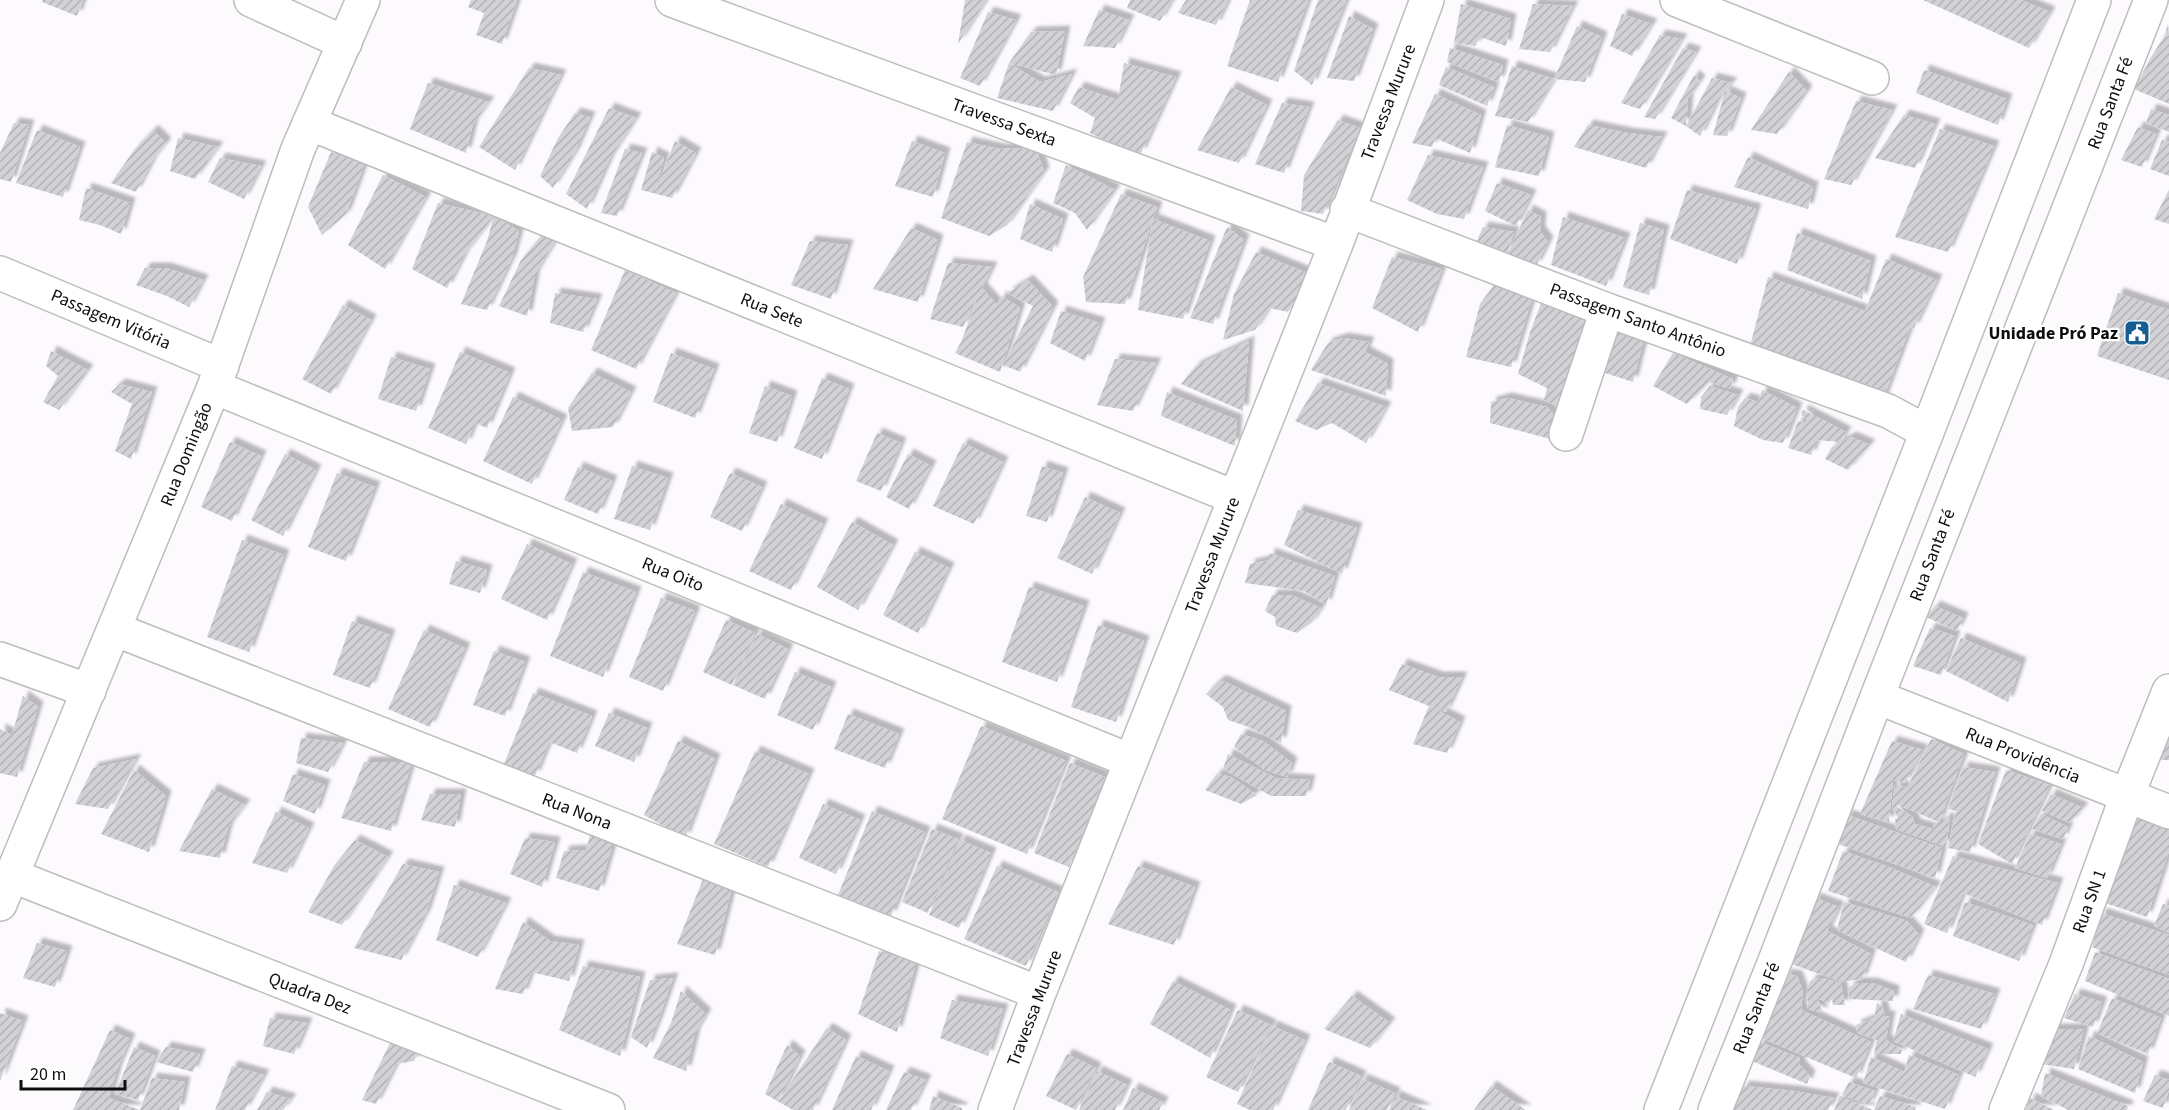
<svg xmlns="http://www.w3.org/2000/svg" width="2169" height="1110" viewBox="0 0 2169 1110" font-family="'Source Sans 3',sans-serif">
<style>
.building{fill:url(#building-hatch);filter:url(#shadow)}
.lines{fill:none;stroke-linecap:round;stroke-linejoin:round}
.minor-casing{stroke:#bfbcbf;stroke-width:36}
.minor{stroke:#fff;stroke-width:33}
.labels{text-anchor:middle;stroke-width:4.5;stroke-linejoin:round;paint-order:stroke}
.street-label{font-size:18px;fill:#0f0e0f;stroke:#fff}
.poi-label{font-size:18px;font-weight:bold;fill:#0f0e0f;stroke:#fff;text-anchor:end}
</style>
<defs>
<pattern id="building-hatch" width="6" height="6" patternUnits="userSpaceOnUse" patternTransform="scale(1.5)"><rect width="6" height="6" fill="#d2d1d5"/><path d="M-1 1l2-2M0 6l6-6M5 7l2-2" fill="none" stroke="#b3b2b6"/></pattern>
<filter id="shadow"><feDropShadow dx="5.5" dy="-5.5" stdDeviation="1.5" flood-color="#0004"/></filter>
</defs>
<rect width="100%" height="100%" fill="#fdfafd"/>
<!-- building -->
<path class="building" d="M43,0H83L77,16L42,2Z
M471,0H517L502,44L476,35L484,13L468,7Z
M965,0H986L958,44Z
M1130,0H1172L1160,21L1127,8Z
M1186,0H1228L1216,25L1178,13Z
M1250,0H1308L1278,82L1227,66Z
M1318,0H1346L1312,85L1294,71Z
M1923,0H2021L2050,12L2029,48Z
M1461,4L1511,19L1506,46L1480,37L1475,46L1454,43Z
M1533,4L1573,6L1550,52L1519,49Z
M1099,10L1129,20L1115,48L1083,46Z
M988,12L1016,20L980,86L960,78Z
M1622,14L1652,24L1632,56L1610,46Z
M1349,16L1373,29L1354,81L1327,78Z
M2168,24L2169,35H2165L2169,36V104L2134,89L2150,59L2165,35Z
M1577,26L1602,37L1585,82L1554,79Z
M1065,31L1056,75L1009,63L1040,82L1072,74L1053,111L997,98L1009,63L1031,32Z
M1660,35L1682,39L1640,109L1621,103Z
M1450,48L1503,65L1499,82L1447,62Z
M1683,48L1696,52L1655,119L1644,117Z
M1124,63L1176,77L1141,153L1118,147L1090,133L1095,118L1070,103L1079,87L1118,100Z
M1512,66L1554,79L1528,122L1495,116Z
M1446,67L1494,87L1487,106L1439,85Z
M529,68L561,75L515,170L479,147Z
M1924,70L2007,99L1998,125L1916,93Z
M1789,72L1807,91L1777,134L1751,130Z
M1694,75L1700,81L1688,98L1686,126L1671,118Z
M1712,78L1732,83L1725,91L1741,98L1727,136L1713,135L1725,91L1715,105L1700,136L1686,126Z
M428,83L489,102L473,124L466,153L410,129Z
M1231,87L1267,105L1239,163L1197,150Z
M1435,94L1481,115L1470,153L1435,138L1432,147L1412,143Z
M1856,101L1892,110L1851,185L1824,179Z
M1282,103L1309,107L1284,173L1255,164Z
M609,108L636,118L609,160L587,209L566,194Z
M2151,109L2169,115V132L2146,123Z
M575,113L590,117L575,152L553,188L540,176L558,138Z
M1904,115L1935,124L1915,168L1875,158Z
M1338,120L1360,128L1323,214L1301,211L1304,175Z
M14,123L29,125L11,182L0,179V153Z
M1507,125L1549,137L1539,176L1495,167Z
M1588,125L1627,133L1662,137L1646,168L1574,147Z
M2138,127L2156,134L2142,167L2121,160Z
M1940,129L1994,146L1948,252L1895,237Z
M37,130L80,147L63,197L16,183Z
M153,130L166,143L152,161L136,192L111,183L135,149Z
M178,138L218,147L195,179L170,171Z
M2162,140L2169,142V176L2150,169Z
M675,141L696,153L672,198L641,190L652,152L664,158L655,192Z
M912,141L945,153L933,197L895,186Z
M967,142L1000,149L1036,148L1044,172L1007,225L989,236L941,218Z
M625,149L642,153L617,216L601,213Z
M331,152L364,165L346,214L322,235L308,207Z
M1428,155L1483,167L1464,219L1437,214L1407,200Z
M1748,157L1813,187L1808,209L1734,187Z
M220,158L261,166L244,199L208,182Z
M1066,165L1115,190L1087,230L1075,213L1053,203Z
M383,175L426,197L385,269L348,245Z
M1497,183L1531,195L1516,226L1485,211Z
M86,188L130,203L121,234L100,225L79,220Z
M1687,190L1756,209L1737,264L1670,239Z
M2169,190V224L2154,219Z
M1121,194L1157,207L1125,304L1086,302L1083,277Z
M438,203L494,216L464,255L447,288L412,269Z
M1030,204L1063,219L1052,252L1020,239Z
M1528,210L1541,217L1540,231L1548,242L1536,266L1508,253L1477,241L1483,227L1514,232L1508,253Z
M494,216L519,231L512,258L487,310L461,304L487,241Z
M1563,217L1625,238L1606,286L1551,265Z
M1153,219L1210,241L1183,319L1138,310Z
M1640,223L1664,230L1649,295L1623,287Z
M1227,227L1244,240L1213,324L1190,318Z
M911,228L938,240L918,302L873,289Z
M1797,233L1871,261L1862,299L1787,270Z
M542,235L555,241L535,274L527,316L499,306L521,260Z
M810,241L848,245L831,299L791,285Z
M1256,252L1312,275L1288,312L1269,308L1255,330L1223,340L1234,294Z
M1392,257L1442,269L1418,332L1372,308Z
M1886,259L1937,280L1914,328L1910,327L1882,402L1749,350L1768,277L1865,311Z
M948,263L992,267L982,288L997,305L1001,296L1020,308L1000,372L955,353L961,342L980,291L963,327L930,319Z
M145,268H166L203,280L189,307L167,296L136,285Z
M625,270L676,293L636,369L591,350Z
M1028,280L1053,307L1020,372L1003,365L1033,306L1007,293Z
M1494,285L1533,295L1511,367L1466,357L1480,304Z
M555,293L597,299L583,332L550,323Z
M2118,293L2169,310V380L2097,356Z
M1542,301L1581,310L1584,323L1562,408L1544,400L1547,388L1518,374L1530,332Z
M343,305L371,320L331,394L302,379Z
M1061,311L1100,323L1085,361L1050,343Z
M1618,324L1643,342L1633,382L1602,372Z
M1343,338L1369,342L1365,352L1388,364L1386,396L1311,370L1328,343Z
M1249,341L1243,411L1181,384L1196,366Z
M51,351L88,370L59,410L43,402L58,376L46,366Z
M460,352L510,373L487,428L475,423L466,444L428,428Z
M671,353L714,369L695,418L653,402Z
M1673,353L1733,379L1730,389L1709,382L1687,404L1653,386Z
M391,357L430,369L416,411L378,399Z
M1115,359L1156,363L1133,411L1097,405Z
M592,373L631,392L613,427L572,431L568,408Z
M822,378L849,389L822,459L794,448Z
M1318,383L1386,407L1366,443L1332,423L1316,430L1295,421Z
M120,384L152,392L131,459L115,451L132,404L111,392Z
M765,386L792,396L777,442L749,433Z
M1710,386L1738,395L1727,415L1700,409L1701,397Z
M1762,390L1797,408L1783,443L1763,440L1734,426L1738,407L1745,398L1758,402Z
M1167,392L1237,420L1235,446L1161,416Z
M513,397L562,420L532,484L483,461Z
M1507,398L1547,407L1554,415L1550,439L1490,423L1491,402Z
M1803,410L1846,432L1840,442L1817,440L1811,455L1788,448L1798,421L1805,423L1807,419L1801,415Z
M877,433L901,443L881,491L856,481Z
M1851,437L1870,445L1848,470L1825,459L1832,447Z
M230,442L261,456L232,521L201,507Z
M963,443L1003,462L974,524L933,506Z
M285,454L316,470L283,536L251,520Z
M908,454L931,466L909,509L886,497Z
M632,466L668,478L650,530L614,519Z
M1042,466L1063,473L1047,522L1026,516Z
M578,467L612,481L598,514L564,500Z
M337,473L375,487L346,561L308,547Z
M730,473L762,487L742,531L710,517Z
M1085,497L1120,513L1092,574L1057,558Z
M781,504L823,524L791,590L749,571Z
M1298,510L1357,528L1342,574L1284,545Z
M852,522L893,545L858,610L817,587Z
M242,540L284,555L249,652L207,637Z
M527,544L572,564L547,620L501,599Z
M915,552L949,568L918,633L883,615Z
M1269,553L1335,576L1326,605L1304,591L1245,583L1250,564L1269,560Z
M456,561L487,570L480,593L449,584Z
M583,572L636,592L603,677L550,656Z
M1029,587L1084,606L1057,682L1002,662Z
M1272,595H1291L1321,608L1312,622L1297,633L1276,626L1275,617L1265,611Z
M661,598L695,611L663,691L629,677Z
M1935,606L1963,618L1957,631L1926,617Z
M726,620L755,633L732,685L703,672Z
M352,621L390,635L370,688L333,675Z
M1098,625L1144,641L1116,722L1071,707Z
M1930,628L1955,636L1941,675L1913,666Z
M424,630L465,648L430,727L388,709Z
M757,634L788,649L765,699L733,685Z
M1961,638L2021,663L2008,702L1946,671Z
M494,651L525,662L505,716L473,705Z
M1402,664L1438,677H1462L1446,712L1429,706L1460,722L1447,753L1413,744L1429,706L1389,690Z
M795,672L831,687L813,730L777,715Z
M1219,681H1223L1286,711L1281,743L1246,726L1228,720L1223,707L1206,694Z
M533,693L592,716L577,753L549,742L535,776L504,764Z
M23,696L38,707L17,777L0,773V729L12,735Z
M609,713L647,728L634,762L595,746Z
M848,714L899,734L885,768L834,749Z
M2169,724V760H2149Z
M981,726L1066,761L1027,854L942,819Z
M1241,734L1263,741L1292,763L1287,777L1265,770L1234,747Z
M301,738L343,743L328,772L296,763Z
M1931,739L1964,754L1939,822L1898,805L1897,807L1912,816L1915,824L1933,829V823H1944L1943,819L1950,818L1946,847L1896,829L1895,819L1898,818L1892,807L1895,785L1906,787L1902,798Z
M678,741L715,759L685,838L644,815Z
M1892,741L1923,750L1905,783L1893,780L1889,822L1860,814Z
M755,751L809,774L768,867L714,844Z
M1228,754L1276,778L1310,780L1306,796H1271L1223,769Z
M136,759L108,809L75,804L93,768Z
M364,762H412L391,831L341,818Z
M1070,763L1105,777L1069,867L1034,853Z
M1963,767L1995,772L1970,852L1948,848L1956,811L1948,809Z
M134,770L166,796L149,852L101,834Z
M2006,770L2050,785L2012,864L1978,844Z
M293,774L325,785L315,814L283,801Z
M1217,774L1231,777L1257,795L1241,804L1205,790Z
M212,789L245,805L228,827L220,858L179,851Z
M430,794H461L455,827L421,820Z
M2051,794L2083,808L2070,823L2042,811Z
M823,804L860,820L836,874L799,858Z
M872,811L925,832L891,916L838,895Z
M276,812L309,828L287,873L252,863Z
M2130,813L2169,820V851L2147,917L2102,902Z
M2041,814L2068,827L2063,839L2032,829Z
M1847,815L1942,848L1935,878L1835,843Z
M932,829L958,839L928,913L902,902Z
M591,832L615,836L599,891L556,878L564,851L586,850Z
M2030,834L2061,844L2047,878L2015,868Z
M525,838L555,842L542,887L510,874Z
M355,840L388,857L342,925L308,912L334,866Z
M960,840L991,853L959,928L929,915Z
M1843,851L1889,867L1936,887L1911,918L1828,891Z
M1953,856L2058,883L2042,925L1963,893L1947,933L1924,924Z
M403,864L439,872L426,913L401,960L354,948Z
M997,866L1058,892L1026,966L964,939Z
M1138,866L1195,887L1174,945L1108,924Z
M705,874L733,884L715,955L677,944Z
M454,885L506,903L478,957L436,940Z
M1815,898L1839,907L1827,931L1871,954L1862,979L1842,982L1791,964Z
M1844,902L1907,921L1919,935L1906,962L1837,930Z
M1965,902L2033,925L2019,961L1953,936Z
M2163,904L2169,906V933L2154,926Z
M2101,913L2169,935V975L2092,947Z
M523,922L550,941L579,945L569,981L531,972L523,994L495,989Z
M37,943L67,951L55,987L23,978Z
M879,951L916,963L897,1032L858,1014Z
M2095,952L2169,979V1016L2085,981Z
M583,966L640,977L620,1056L559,1030Z
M1786,974L1797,976L1803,992L1801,1010L1871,1042L1856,1078L1759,1037Z
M1928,975L1995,994L1981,1029L1913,1009Z
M673,978L659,1018L647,1048L631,1037L650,980Z
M1822,978L1841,983L1845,1005H1833L1832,999L1829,1003L1817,998L1823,1013L1808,1009L1807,988L1811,980Z
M1173,981L1231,1010L1210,1058L1150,1024Z
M1856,983H1872L1894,991L1893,1001L1849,999L1848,988Z
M681,991L706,1014L695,1033L686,1071L653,1058L671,1023Z
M2075,994L2102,1002L2093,1027L2064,1018Z
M1352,996L1390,1023L1370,1048L1324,1029Z
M2112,998L2161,1018L2148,1054L2097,1033Z
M952,1000L1003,1009L988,1056L940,1038Z
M1877,1003L1882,1006L1885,1016H1890L1886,1040L1902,1050L1901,1054H1874L1877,1040L1857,1033L1856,1025L1874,1018Z
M1238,1010L1271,1025L1238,1092L1206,1077Z
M0,1013L23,1021L0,1081Z
M1901,1014L1988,1049L1975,1077L1893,1041Z
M270,1018L307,1023L294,1054L263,1046Z
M1272,1026L1305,1040L1273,1110H1250L1237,1104Z
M827,1028L846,1040L813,1110H793L765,1094L787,1045L800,1056L778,1102Z
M2052,1029H2084L2074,1069L2041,1064Z
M110,1030L130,1039L117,1069L109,1098L140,1110L152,1078L185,1082L179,1110H73Z
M2089,1036L2143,1062L2135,1093L2078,1069Z
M393,1037L420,1049L414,1061L396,1064L376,1104L362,1100Z
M1760,1042L1800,1058V1065L1810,1076L1807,1084L1752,1061Z
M134,1047L155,1056L138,1100L115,1094Z
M166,1047L200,1054L193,1072L156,1062Z
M1067,1054L1096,1068L1076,1110L1046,1096Z
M1909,1055L1959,1075L1945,1109L1863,1083L1871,1057L1904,1072Z
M856,1056L889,1071L871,1110H832Z
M1329,1062L1361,1076L1346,1110H1308Z
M232,1066L264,1075L245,1110H215Z
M1097,1071L1127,1085L1115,1110H1079Z
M904,1072L926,1080L911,1110H886Z
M2045,1073L2128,1106L2127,1110H2068L2041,1096Z
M2155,1075L2169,1080V1090L2163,1108L2143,1101Z
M1362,1079L1395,1093L1387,1110H1349Z
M1849,1082L1875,1091L1869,1105L1842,1095Z
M1491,1086L1526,1110H1474Z
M1744,1086L1794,1091L1834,1098L1828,1110H1729Z
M1133,1088L1163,1102L1159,1110H1123Z
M267,1092L291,1099L283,1110H257Z
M933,1096L962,1108V1110H929Z
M1395,1096L1427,1110H1389Z
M1840,1096L1873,1110H1834Z
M1880,1096L1916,1107L1915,1110H1874Z
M2030,1098L2054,1110H2026Z"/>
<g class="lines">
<!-- minor casing -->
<g class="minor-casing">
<path id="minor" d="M251,0L345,43
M672,0L1336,244
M1677,0L1872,78
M309,123L1234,497
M1347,210L1607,310L1888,411L1927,432
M0,273L222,366
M214,387L1131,761
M1566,434L1607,310
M114,629L1039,993
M0,659L89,691
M1877,697L2169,812
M13,876L608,1110
M0,904L214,387L298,149L363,0
M995,1110L1039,993L1336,244L1427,0
M1661,1110L1927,432L2094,0
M1715,1110L1773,966L1877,697L2151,0
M2006,1110L2066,964L2127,796L2169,691"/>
</g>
<!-- minor -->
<use href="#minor" class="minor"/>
</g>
<!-- icons -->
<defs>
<g id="civic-square" transform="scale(1.35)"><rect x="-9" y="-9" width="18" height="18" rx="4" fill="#165d91" stroke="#fff"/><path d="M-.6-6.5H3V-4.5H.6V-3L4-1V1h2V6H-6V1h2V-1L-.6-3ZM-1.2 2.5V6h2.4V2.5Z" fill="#fff"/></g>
</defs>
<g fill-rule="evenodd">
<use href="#civic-square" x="2137" y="333"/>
</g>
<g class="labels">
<!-- street labels -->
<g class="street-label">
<text transform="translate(1388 102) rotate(-69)" y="6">Travessa Murure</text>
<text transform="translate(2110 103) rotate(-69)" y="6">Rua Santa Fé</text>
<text transform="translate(1004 122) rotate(20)" y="6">Travessa Sexta</text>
<text transform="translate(772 310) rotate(22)" y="6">Rua Sete</text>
<text transform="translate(111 319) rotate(23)" y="6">Passagem Vitória</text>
<text transform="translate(1638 320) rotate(20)" y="6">Passagem Santo Antônio</text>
<text transform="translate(186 454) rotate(-68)" y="6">Rua Domingão</text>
<text transform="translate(1212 555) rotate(-69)" y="6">Travessa Murure</text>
<text transform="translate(1932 555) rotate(-69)" y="6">Rua Santa Fé</text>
<text transform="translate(673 574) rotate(22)" y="6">Rua Oito</text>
<text transform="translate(2023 755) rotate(22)" y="6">Rua Providência</text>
<text transform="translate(577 811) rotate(21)" y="6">Rua Nona</text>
<text transform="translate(2089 901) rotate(-70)" y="6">Rua SN 1</text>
<text transform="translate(310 993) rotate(21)" y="6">Quadra Dez</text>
<text transform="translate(1034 1008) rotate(-69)" y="6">Travessa Murure</text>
<text transform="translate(1756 1008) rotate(-68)" y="6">Rua Santa Fé</text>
</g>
<!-- poi labels -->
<g class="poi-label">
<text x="2118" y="339">Unidade Pró Paz</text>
</g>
</g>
<!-- scale -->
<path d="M21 1080v9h104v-9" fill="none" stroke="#0f0e0f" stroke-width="3"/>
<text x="30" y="1080" font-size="18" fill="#0f0e0f" stroke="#ffffff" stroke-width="4.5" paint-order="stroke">20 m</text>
</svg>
